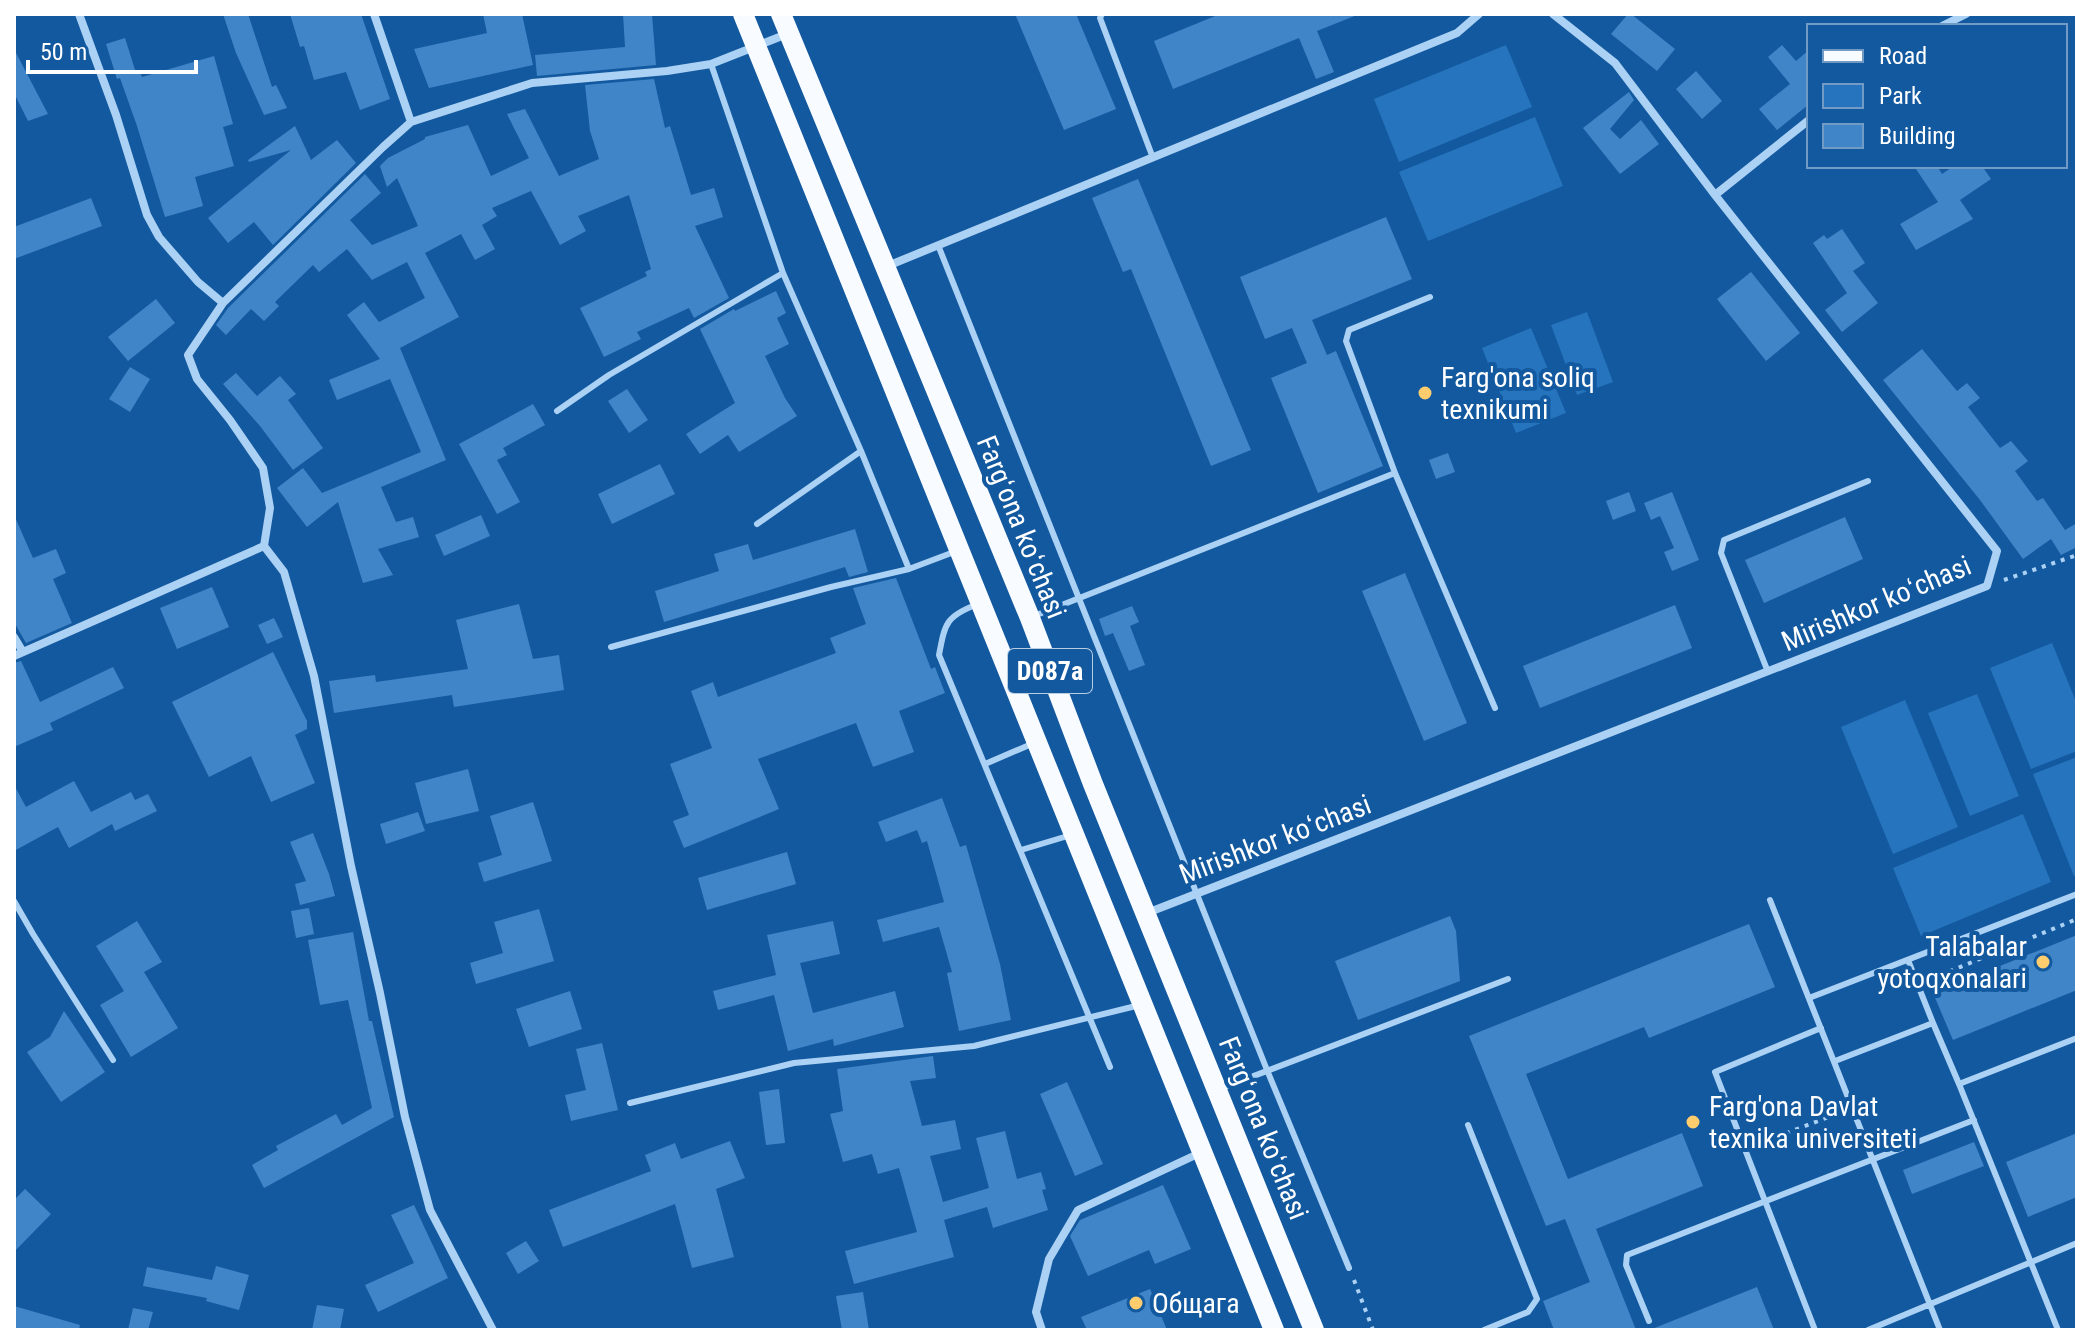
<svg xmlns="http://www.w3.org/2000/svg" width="2091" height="1344" viewBox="0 0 2091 1344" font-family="'Roboto Condensed',sans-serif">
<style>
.green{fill:#2674bd}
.building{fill:#4085c7}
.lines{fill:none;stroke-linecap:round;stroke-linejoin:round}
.path{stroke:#abd1f4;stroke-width:4;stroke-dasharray:4 6;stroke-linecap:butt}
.lane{stroke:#abd1f4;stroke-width:6}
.street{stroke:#abd1f4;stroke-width:8}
.primary{stroke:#f8fbff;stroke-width:20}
.poi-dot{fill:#ffcc6e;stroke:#13599f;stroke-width:3}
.labels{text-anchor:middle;stroke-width:8;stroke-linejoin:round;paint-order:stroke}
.shield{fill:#13599f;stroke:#b8cde2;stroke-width:2}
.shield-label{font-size:26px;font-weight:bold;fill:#fff}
.poi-label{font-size:28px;fill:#fff;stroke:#13599f;text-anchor:start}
.street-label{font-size:28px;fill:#fff;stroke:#13599f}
</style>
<rect width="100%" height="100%" fill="#13599f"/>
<!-- green -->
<path class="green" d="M1506,45L1532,107L1399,162L1374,99Z
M1535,117L1563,186L1428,241L1399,172Z
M1587,312L1613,382L1577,395L1551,325Z
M1531,328L1566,413L1516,433L1482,348Z
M2052,643L2077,704V751L2031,769L1990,668Z
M1977,694L2019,796L1970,816L1928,713Z
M1905,700L1958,827L1893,854L1841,727Z
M2077,757V875L2074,876L2033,774Z
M2023,814L2051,882L1921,936L1893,868Z"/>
<!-- building -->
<path class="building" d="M223,14H248L272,87L276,85L287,108L264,115L236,53Z
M290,14H361L390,99L360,110L346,72L314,80L304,46L300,47Z
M483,14H522L533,65L429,88L414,49L487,33Z
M623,14H652L656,65L537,76L535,55L625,47Z
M1015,14H1076L1116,109L1064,130Z
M1220,14H1357V15L1317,31L1334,72L1316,79L1299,38L1173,89L1154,41Z
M1628,14H1631L1675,49L1657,71L1611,34Z
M125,38L136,73L140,72L142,77L214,56L233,124L223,127L234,166L195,177L203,206L165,217L137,126L120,78L117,79L106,44Z
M1782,45L1796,61L1809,50V107L1808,105L1777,130L1759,109L1790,84L1768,57Z
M14,49L48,114L28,121L14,93Z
M1696,71L1722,101L1702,119L1676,89Z
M654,79L665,128L670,126L691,195L714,188L723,217L695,226L729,298L694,318L689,308L637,332L641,339L604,357L580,308L647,276L645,272L651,269L629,195L578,216L586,231L560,245L531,191L492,208L497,216L482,225L495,249L475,260L461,234L425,253L459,317L400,348L446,460L381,487L396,522L413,517L419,537L378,549L393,575L363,583L338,502L307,527L277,488L303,468L322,493L421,452L390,379L337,400L329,380L380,359L347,315L364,302L379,322L425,298L407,262L372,280L347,249L319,272L313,265L275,302L279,306L264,321L251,309L226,335L216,325L228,308L365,174L381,193L350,220L372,245L418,226L397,178L387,187L380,166L388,158L425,139V137L468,125L491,176L529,158L507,114L525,109L559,176L599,159L590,131L585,85Z
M1629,92L1634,100L1610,129L1620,139L1641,120L1659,144L1620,174L1583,128Z
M295,126L311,160L337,140L356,163L273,245L254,222L228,243L208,218L291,150L249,162L248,160Z
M1914,166H1937L1942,174L1954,166H1982L1991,179L1960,200L1973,219L1916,250L1900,224L1938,202Z
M1138,179L1251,450L1211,466L1131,269L1123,272L1092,198Z
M91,198L102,226L14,259V227Z
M1386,217L1412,279L1312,320L1327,355L1336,351L1383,466L1318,493L1271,378L1307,363L1292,328L1265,339L1240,277Z
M1842,229L1865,263L1853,271L1878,303L1842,332L1825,310L1847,293L1813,243L1824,235L1827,239Z
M1751,272L1800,333L1766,361L1717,299Z
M776,291L786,313L777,318L789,344L765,356L785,398L797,416L739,452L728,435L700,454L686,434L735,403L700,329L734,309L735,311Z
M156,299L175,323L128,361L108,337Z
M1922,349L1957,391L1967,383L1980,398L1968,407L2000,448L2011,441L2028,461L2015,471L2037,501L2043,498L2065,530L2077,523V547L2061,555L2051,539L2023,559L1980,500L1883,380Z
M130,367L150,379L130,412L109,399Z
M236,373L257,396L280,376L296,394L288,400L323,448L293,470L260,426L223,384Z
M627,389L648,420L629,433L608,401Z
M533,404L545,425L503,448L507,455L497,460L520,502L497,514L459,444Z
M1448,453L1455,472L1436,479L1429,460Z
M660,464L675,494L612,524L598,494Z
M1629,492L1636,511L1613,520L1606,501Z
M1672,492L1699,560L1672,571L1664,552L1674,548L1660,516L1651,520L1644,503Z
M14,515L33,558L56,549L66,573L53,579L72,623L26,643L14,622Z
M481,515L490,536L444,556L435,535Z
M1845,517L1863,559L1764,603L1745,560Z
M855,529L868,572L849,577L845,567L664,622L655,591L719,571L714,554L748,544L753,560Z
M1405,573L1467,723L1424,741L1362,591Z
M896,578L931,669L935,667L945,693L899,711L914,752L873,767L856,723L758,759L779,809L684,848L673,821L689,815L670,764L712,748L691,691L713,682L718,697L836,653L830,638L866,624L853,588Z
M212,587L229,627L177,649L160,608Z
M519,604L533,659L559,655L564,690L454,707L452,695L334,713L329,681L375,675L376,682L468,669L456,620Z
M1675,605L1692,648L1540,708L1523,666Z
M1132,606L1139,622L1130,626L1145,665L1129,671L1113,633L1105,636L1099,619Z
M274,618L283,637L267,644L258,625Z
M273,652L307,721V729L295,735L315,783L271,802L251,756L209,777L172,702Z
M21,661L40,702L113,667L124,688L50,723L53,730L14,747V663Z
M468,769L479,811L426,824L415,783Z
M74,781L91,812L131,792L135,800L148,794L157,811L115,831L112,824L69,848L58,827L14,851V785L26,807Z
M942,798L960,847L966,845L1000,964L1011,1020L959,1031L947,973L952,972L939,927L883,942L877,920L944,902L927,841L922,843L917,830L886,842L878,822Z
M533,802L552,861L484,882L478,863L502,855L490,816Z
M418,812L425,831L386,844L380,824Z
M313,833L329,874L335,896L300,905L295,884L306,881L290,842Z
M787,852L796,884L707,910L698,878Z
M309,908L314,934L296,938L291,911Z
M539,909L554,961L476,984L470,963L503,953L494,922Z
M1450,916L1456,931L1460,981L1358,1020L1335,961Z
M137,921L162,962L144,972L178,1028L131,1057L100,1005L124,991L96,946Z
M833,921L840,954L800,963L813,1013L895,991L904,1027L834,1046L833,1039L788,1051L774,995L718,1010L713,991L776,975L767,935Z
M1749,924L1775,987L1649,1038L1644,1027L1526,1074L1568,1179L1682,1133L1703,1186L1596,1229L1636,1330H1554L1543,1301L1590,1282L1565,1219L1546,1226L1469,1036Z
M353,932L369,1021H372L394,1117L264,1188L252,1165L278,1150L276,1146L336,1114L342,1125L372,1108L348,1000L320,1005L308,940Z
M2077,935V990L1953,1040L1933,993Z
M570,991L582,1029L529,1047L516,1009Z
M64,1011L105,1072L61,1102L27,1052L50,1037Z
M602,1043L618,1110L571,1121L565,1095L586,1090L576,1049Z
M933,1056L936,1078L910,1081L922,1126L955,1120L961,1149L930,1156L943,1202L989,1188L976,1138L1005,1131L1017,1179L1041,1172L1046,1189L1042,1190L1048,1210L993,1228L987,1207L944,1220L954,1257L854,1284L845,1251L917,1232L899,1168L878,1174L872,1154L843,1162L830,1114L843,1111L837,1069Z
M1067,1082L1103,1164L1075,1176L1040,1094Z
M779,1089L785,1143L766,1145L759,1092Z
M2077,1133V1197L2028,1217L2006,1162Z
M730,1141L745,1178L716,1189L734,1257L692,1268L675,1204L563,1247L549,1210L651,1171L645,1155L675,1143L681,1159Z
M1974,1142L1984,1166L1912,1194L1903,1170Z
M1163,1185L1191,1249L1155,1264L1149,1250L1088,1276L1070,1236L1080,1220Z
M25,1189L51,1214L14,1252V1200Z
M414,1205L448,1278L378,1312L365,1285L414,1263L391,1215Z
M526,1241L539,1261L518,1274L506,1253Z
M216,1266L249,1275L239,1310L206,1301L207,1298L143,1286L147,1267L212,1280Z
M1757,1287L1774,1330H1652V1329Z
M1150,1289L1167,1330H1087L1081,1317Z
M863,1292L869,1330H842L836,1296Z
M317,1305L344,1309L340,1330H312Z
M14,1306L80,1325L79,1330H14Z
M133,1308L153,1312L148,1330H128Z"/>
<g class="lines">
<!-- path -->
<path class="path" d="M2004,580L2077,555
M1931,979L2077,919
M1758,1144L1839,1113
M1354,1280L1373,1330"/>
<!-- lane -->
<path class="lane" d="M1102,14L1100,18L1153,158
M938,245L1267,1070L1349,1268
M1430,297L1349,330L1346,341L1395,473L1495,708
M557,411L609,375L783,273L711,64
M757,524L861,451
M909,569L954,552
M978,604C946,616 945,623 939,655L1110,1067
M1034,616L1395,473
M611,647L831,587L909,569L861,451L783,273
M1768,672L1721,553L1724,540L1868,481
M985,764L1034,743
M1021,850L1071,835
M1770,900L1940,1330
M14,901L33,934L113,1060
M1908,960L1933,1023
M1809,998L2077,894
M1835,1061L1933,1023L1959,1084L2077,1038
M1959,1084L2058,1330
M1222,1088L1508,979
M630,1103L794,1063L974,1046L1140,1005
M1468,1125L1537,1299L1528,1312L1484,1330
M1649,1321L1626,1265L1627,1255L1974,1120
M1815,1330L1715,1072L1821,1028
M1868,1330L2077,1243"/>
<!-- street -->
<path class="street" d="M79,14L116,115L147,215L159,237L198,282L223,303L383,147L411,122L532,83L667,71L711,64L787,34
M374,14L411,122
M1942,26L1966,14
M1715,195L1809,120
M885,267L1457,33L1479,14
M264,546L284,572L314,676L351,866L380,993L405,1117L430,1210L493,1330
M14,637L23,652
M14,656L264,546L270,508L263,468L230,420L197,379L188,355L223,303
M1147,913L1987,586L1997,551L1715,195L1615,63L1553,14
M1042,1330L1036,1312L1049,1259L1078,1210L1202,1152"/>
<!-- primary -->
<path class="primary" d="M743,14L1274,1330
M781,14L1030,618L1093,784L1314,1330"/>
</g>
<!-- markers -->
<g class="poi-dot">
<circle cx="1425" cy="393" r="8"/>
<circle cx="2043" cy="962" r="8"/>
<circle cx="1693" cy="1122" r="8"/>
<circle cx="1136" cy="1303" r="8"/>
</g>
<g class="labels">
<!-- shield labels -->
<rect class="shield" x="1008" y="649" width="84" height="44" rx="6"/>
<g class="shield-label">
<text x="1050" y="680">D087a</text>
</g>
<!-- poi labels -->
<g class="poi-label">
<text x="1441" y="387">Farg'ona soliq<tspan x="1441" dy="32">texnikumi</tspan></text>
<text x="2027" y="956" text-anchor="end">Talabalar<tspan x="2027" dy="32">yotoqxonalari</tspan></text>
<text x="1709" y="1116">Farg'ona Davlat<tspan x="1709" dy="32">texnika universiteti</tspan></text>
<text x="1152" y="1313">Общага</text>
</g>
<!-- street labels -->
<g class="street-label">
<text transform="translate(1022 527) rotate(68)" y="10">Fargʻona koʻchasi</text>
<text transform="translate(1876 603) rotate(-23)" y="10">Mirishkor koʻchasi</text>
<text transform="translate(1275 839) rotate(-21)" y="10">Mirishkor koʻchasi</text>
<text transform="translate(1264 1128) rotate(68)" y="10">Fargʻona koʻchasi</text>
</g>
</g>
<!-- border -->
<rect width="2091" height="1344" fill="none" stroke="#ffffff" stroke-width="32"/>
<!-- legend -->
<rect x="1807" y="24" width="260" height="144" fill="#13599f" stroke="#719bc5" stroke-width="2"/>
<rect x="1823" y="50" width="40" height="12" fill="#f8fbff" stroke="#719bc5" stroke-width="2"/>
<text x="1879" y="64" font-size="24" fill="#ffffff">Road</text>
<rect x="1823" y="84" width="40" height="24" fill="#2674bd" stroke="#719bc5" stroke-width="2"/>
<text x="1879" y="104" font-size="24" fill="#ffffff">Park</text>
<rect x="1823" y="124" width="40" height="24" fill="#4085c7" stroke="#719bc5" stroke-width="2"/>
<text x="1879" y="144" font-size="24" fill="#ffffff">Building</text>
<!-- scale -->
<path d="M28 60v12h168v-12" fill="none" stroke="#ffffff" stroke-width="4"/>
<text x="40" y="60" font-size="24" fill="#ffffff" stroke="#13599f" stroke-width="6" paint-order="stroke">50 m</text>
</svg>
